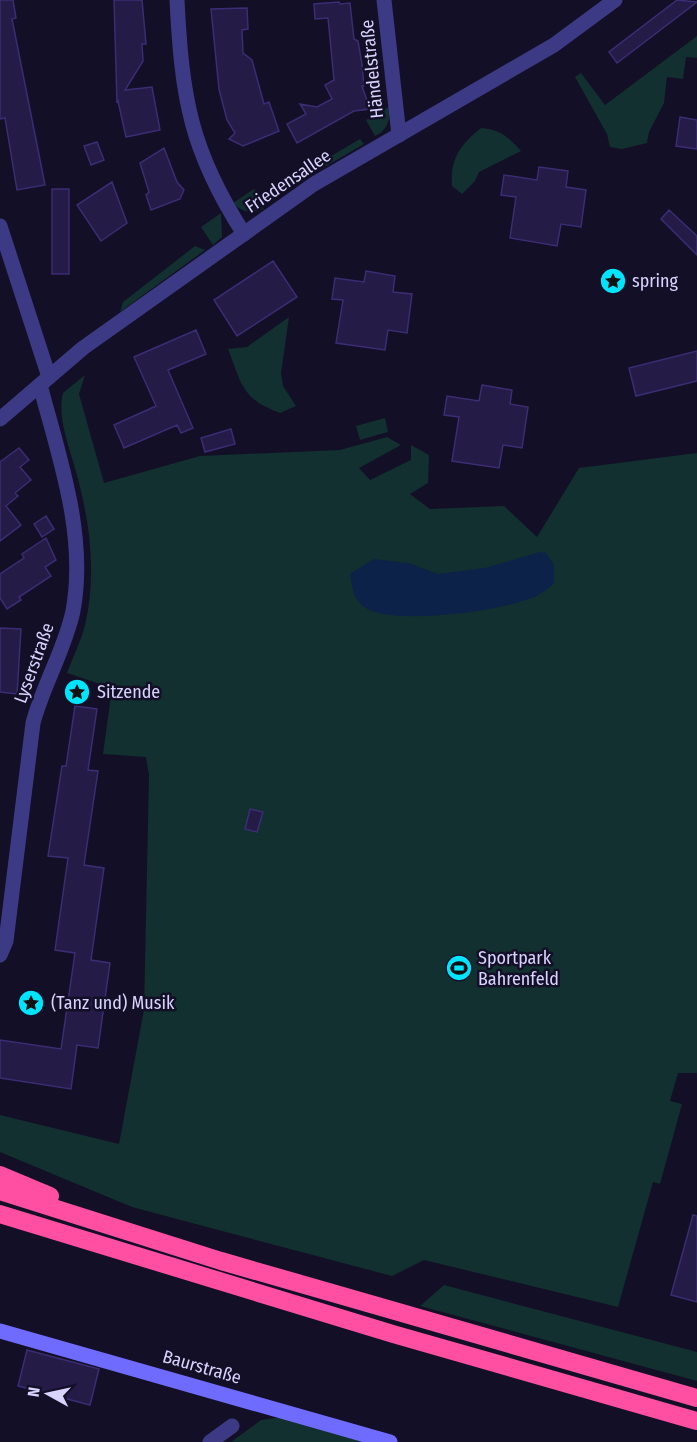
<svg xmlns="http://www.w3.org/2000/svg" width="697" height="1442" viewBox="0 0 697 1442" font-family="'Fira Sans Condensed',sans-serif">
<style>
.green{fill:#12302f}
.water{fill:#0c2248}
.building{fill:#241b47;stroke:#3b2d73;stroke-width:1.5}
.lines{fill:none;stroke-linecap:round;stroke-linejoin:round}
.minor{stroke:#3d3a85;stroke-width:15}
.tertiary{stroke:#3d3a85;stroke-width:15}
.secondary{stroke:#6f6bff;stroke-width:15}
.motorway{stroke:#ff4fa3;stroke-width:18}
.labels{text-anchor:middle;stroke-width:5;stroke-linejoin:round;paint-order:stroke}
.street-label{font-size:18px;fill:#d9d4ff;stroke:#130f26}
.poi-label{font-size:18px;fill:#d9d4ff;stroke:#130f26;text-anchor:start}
</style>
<rect width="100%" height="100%" fill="#130f26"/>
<!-- green -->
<path class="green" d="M697,36V58L686,57L683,79L667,77L664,103L649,132L647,143L622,149L610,147L607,134L575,77L581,73L605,105Z
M389,107C391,119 387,131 375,136L366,120Z
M481,128C499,129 509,137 521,151L479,172L475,181L462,194L452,186C450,159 460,145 481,128Z
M360,139L364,144L302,180L299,175Z
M254,189L264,208C254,215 241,212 233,203Z
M221,213L222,237L213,245L201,227Z
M195,246L205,250L120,312L123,302Z
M289,317L281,373L283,386L296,406L280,413C242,399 242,385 228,349L247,347Z
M85,375L79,394L104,483L200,456L340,450L387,437L401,445L359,468L370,480L411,460V445L429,455L428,483L410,494L430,509L504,506L537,537L579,468L697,453V1073H678L670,1101L682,1104L660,1184L653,1182L618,1307L424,1260L392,1276L132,1207L0,1152V1115L119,1144L144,1010L149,775L146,757L103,754L112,688L67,673C73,657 81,641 85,625C96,578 91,529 79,483C73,456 56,420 63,393Z
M385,418L388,432L360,440L356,426Z
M444,1285L697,1352V1381L420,1306Z
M282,1417L366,1442H231L261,1420Z"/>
<!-- water -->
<path class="water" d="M540,552L546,553L554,565V583C550,587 545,591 540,594C511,611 390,627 364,607C353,598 352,587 350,574L374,559L408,563L438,574L485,568Z"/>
<!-- building -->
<path class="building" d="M0,0H13L16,18L12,19L45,185L17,190L5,118L0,119Z
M114,0H142L146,44H142L143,61L125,90L152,87L160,130L126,137L118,101L117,103Z
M677,0L697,2L617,63L609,52Z
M339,2L340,4L350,3L354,39L358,41L362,64L364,86H362L370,109L354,111L297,143L287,124L306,114L300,104L317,107L332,99L325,85L334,80L328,18L315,19L314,4Z
M247,8L248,29L242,30L243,53L252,60L264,104L269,102L279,131L243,146L229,139L235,133L227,120L219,89L211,9Z
M680,117L697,120V149L676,146Z
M97,142L104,160L91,165L84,146Z
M164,148L177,182L184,190L180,199L151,210L146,195L149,192L140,163Z
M539,167L568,171L566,187L586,190L581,227L561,224L557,246L510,238L516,197L501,195L504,175L537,180Z
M112,182L127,223L101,241L77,205Z
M52,189H69V274H52Z
M669,210L697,236V255L661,219Z
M273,261L297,297L237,336L214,300Z
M366,271L395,276L393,292L412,294L407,333L388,330L385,350L336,343L343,300L332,299L335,278L364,282Z
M196,330L206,354L168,370L193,428L181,433L177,425L124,448L114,425L156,406L134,357Z
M697,351V381L636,396L629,368Z
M482,385L512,390L510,404L528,407L522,448L503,445L499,468L452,461L459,417L444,415L447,396L479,401Z
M231,429L235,444L205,452L201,438Z
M19,448L29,460L20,467L31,480L15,493L18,496L6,506L21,525L0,541V462Z
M46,516L54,529L42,537L34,524Z
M46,538L56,560L45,567L51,576L19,597L21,600L7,609L0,598V574L24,558L22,554Z
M0,628L21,629L17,694L0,692Z
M75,706L97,709L88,770L98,771L84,865L104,868L91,960L110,963L98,1048L77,1045L71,1089L0,1078V1040L61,1049L75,953L55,950L68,858L48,856L62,766H66Z
M250,809L263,812L257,832L245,829Z
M693,1215L697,1216V1302L671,1295Z
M27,1350L99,1369L90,1405L18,1386Z"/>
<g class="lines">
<!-- minor -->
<path class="minor" d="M177,0C182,98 190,150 244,234
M384,0L399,135
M0,226L49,377
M0,955L6,941L33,723C43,685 65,649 73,611C87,535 59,457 40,385
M210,1442L232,1426"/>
<!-- tertiary -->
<path class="tertiary" d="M0,419L83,348L314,184L554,45L615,0"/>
<!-- secondary -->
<path class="secondary" d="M0,1331L390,1442"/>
<!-- motorway -->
<path class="motorway" d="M0,1175L50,1196
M0,1191L221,1261L697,1398
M0,1214L393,1334L697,1421"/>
</g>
<!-- icons -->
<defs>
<g id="sight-disc" transform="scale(1.35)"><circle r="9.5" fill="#00e5ff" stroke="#130f26"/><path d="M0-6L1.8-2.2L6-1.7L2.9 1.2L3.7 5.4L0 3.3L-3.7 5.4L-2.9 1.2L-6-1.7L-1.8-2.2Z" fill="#111"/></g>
<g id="stadium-disc" transform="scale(1.35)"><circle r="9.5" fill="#00e5ff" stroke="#130f26"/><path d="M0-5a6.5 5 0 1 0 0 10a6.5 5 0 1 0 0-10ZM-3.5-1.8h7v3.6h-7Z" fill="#111"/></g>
</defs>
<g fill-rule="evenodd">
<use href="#sight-disc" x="613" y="281"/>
<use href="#sight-disc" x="77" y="692"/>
<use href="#stadium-disc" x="459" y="968"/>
<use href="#sight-disc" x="31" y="1003"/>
</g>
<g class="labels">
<!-- street labels -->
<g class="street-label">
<text transform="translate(372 69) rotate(-96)" y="6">Händelstraße</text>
<text transform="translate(288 181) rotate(-34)" y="6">Friedensallee</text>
<text transform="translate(34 663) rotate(-70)" y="6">Lyserstraße</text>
<text transform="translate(202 1367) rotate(16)" y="6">Baurstraße</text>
</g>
<!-- poi labels -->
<g class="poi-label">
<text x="632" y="287">spring</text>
<text x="97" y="698">Sitzende</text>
<text x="478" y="964">Sportpark<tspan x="478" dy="21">Bahrenfeld</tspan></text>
<text x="51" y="1009">(Tanz und) Musik</text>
</g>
</g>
<!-- north arrow -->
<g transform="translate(48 1394) rotate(278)" stroke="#130f26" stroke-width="4.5" paint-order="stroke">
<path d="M0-4.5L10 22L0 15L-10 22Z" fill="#d9d4ff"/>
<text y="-9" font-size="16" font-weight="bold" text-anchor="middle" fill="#d9d4ff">N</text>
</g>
</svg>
